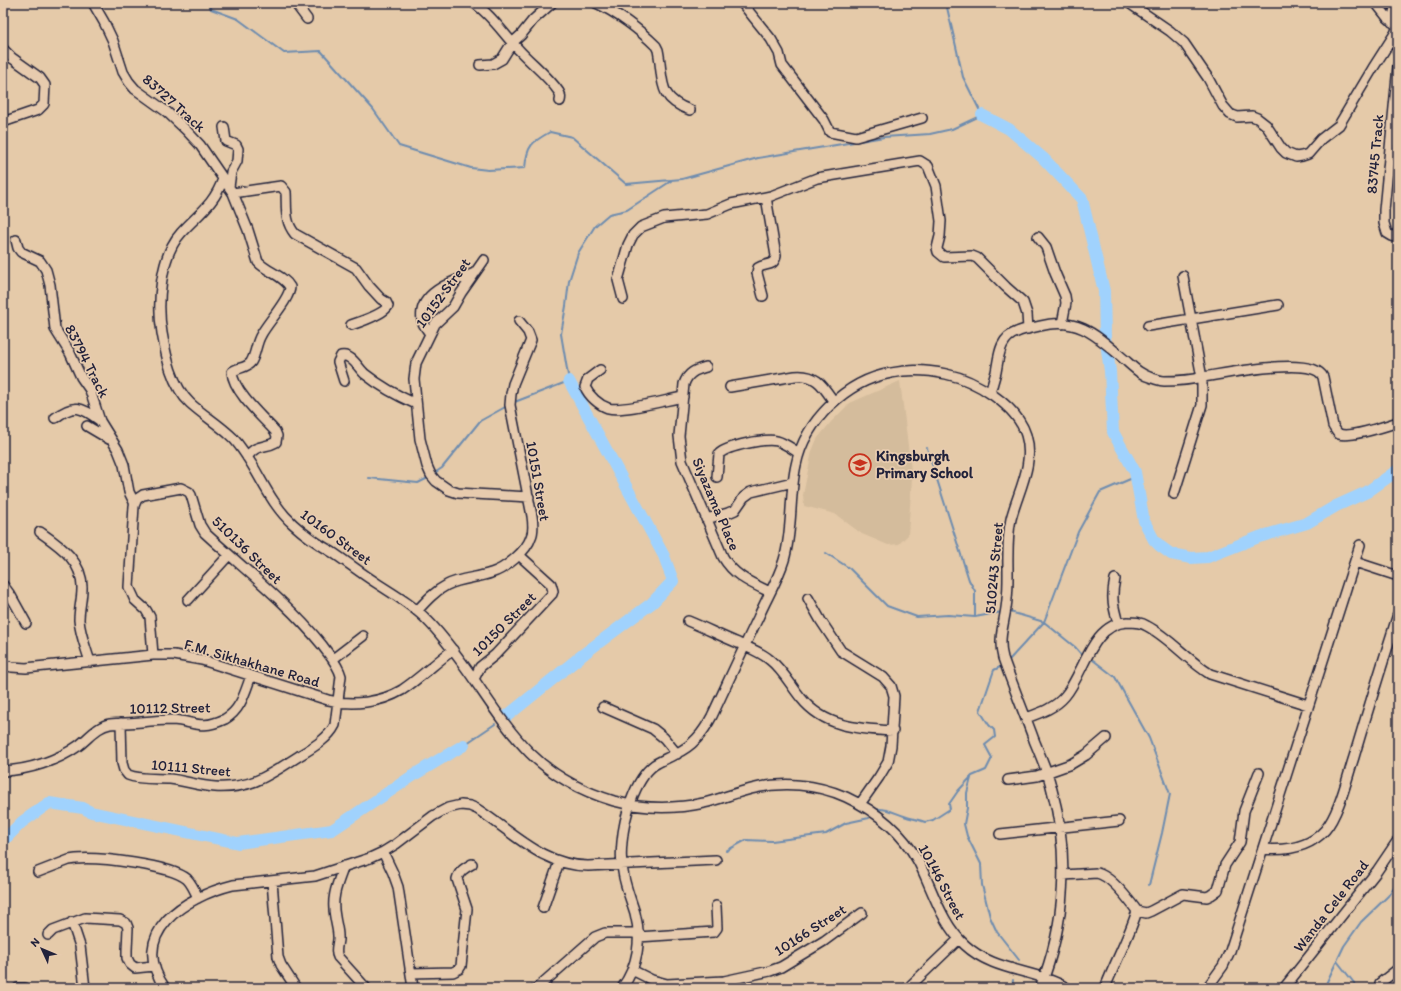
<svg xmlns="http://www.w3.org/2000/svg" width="1401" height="991" viewBox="0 0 1401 991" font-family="Itim,sans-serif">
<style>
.built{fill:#d4bc9c}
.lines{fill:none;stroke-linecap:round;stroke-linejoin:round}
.stream{stroke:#6e8caf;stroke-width:2}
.river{stroke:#a0d2fd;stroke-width:12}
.minor-casing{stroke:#22223b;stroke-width:12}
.minor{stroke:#e7cbae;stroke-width:9}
.labels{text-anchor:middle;stroke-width:3.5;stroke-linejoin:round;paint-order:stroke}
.street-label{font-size:15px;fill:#22223b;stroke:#e7cbae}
.poi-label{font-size:15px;font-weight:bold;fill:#22223b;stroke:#e7cbae;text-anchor:start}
</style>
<rect width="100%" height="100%" fill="#e5caa9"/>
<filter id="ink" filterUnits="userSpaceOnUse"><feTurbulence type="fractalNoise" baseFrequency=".025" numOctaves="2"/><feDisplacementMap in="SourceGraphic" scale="8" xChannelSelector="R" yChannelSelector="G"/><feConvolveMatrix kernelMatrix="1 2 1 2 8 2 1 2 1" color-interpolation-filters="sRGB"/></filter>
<g filter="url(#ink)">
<!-- built -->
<path class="built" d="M900,381L912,478L908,535L899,544L888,545L862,534L835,514L804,506L803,495L812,451L817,439L831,422L850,403Z"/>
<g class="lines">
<!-- stream -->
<path class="stream" d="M208,3L211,9L238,19L284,53L321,51L373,109L399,146L471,168L488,170L525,168C527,145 532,142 550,132L572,137L626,184L682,179L758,158L884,137L930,134L952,129L982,115L963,77L946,3
M512,403L569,381L561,334L566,306L569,281L578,253L595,226L609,214L627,210L671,181
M927,448L969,580L975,591V616
M433,474L442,468L480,421L507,406
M369,478L418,483L428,478
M826,553L849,568L887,606L917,617L948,615L975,617L1002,612
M1010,612L1044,622L1075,647L1082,655
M1009,660L1044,622L1078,532L1100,492L1135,477
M1093,660L1115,677L1149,738L1170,794L1162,833L1149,885
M464,745L495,724
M971,778L967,793V808L964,824L967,836L981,864L982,885L990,917L997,932L1019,960
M879,809C889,809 895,813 904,816C911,819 918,819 925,822L933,820L950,809L949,804L958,791L972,776L986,770L992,758L985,745L995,737L994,730L989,725L980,711L994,670L1000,667
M726,851L746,840L772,841L826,834L846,823L869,818
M1337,961L1358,988
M1012,988L1013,980
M1324,988L1344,946L1361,922L1388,896L1398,881"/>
<!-- river -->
<path class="river" d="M982,115L1009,129L1043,158L1082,199L1104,291L1105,336L1110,371L1113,432L1135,472L1144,521L1154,540L1160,546L1171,554L1191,558L1208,557L1259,537L1307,523L1336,506L1367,492L1398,470
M507,716L585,653L652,603L673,581L664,556L569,381
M3,841L22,822L49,803L83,808L91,812L238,843L332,830L417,773L464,745"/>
<!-- minor casing -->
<g class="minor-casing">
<path id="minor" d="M93,3L104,22L113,41L123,72L129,82L135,89L167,112L186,130L200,145L233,193L248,230L258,262C267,272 283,275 290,287C290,299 267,323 261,335C256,343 256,354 251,362C246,369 237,367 232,372C233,391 262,417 275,431L277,436L276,442C264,449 257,443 247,457
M295,3L307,19
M474,3C492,15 504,35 519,50C532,64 548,76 559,92C561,95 561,97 560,101
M596,3C616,12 640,30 656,46L658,50C664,79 656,98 690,110
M742,3L771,39L779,53L782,65L824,120L830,132L856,137L922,118
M1129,3L1170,31L1184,43L1208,78L1223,106L1230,114L1237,117L1252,116L1257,118L1266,125L1281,148L1286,153L1296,157L1302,156L1308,154L1321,139L1339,125L1373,68L1396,32
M1376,3L1387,17L1396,25
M1392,22L1396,3
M1396,31L1398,51
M3,49L12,58L40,78L45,85L44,104L38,110L3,122
M480,65L493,64L502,59L512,43L521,35L533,20L552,3
M1398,66L1384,210V223L1387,233L1392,236L1398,238
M224,127L226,141L236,145L238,149L237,161L231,172L229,187
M223,179C214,205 198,214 181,233C160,256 157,304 162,333C166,356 172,386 190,403C203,415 220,425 233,438C257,464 266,500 293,524C305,535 318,544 332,552C347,562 362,574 378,584C395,595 414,606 428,621C441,634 452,649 463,664C485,694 504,727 530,753C553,776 584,792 614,801C643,809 675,809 704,803C720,799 735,793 751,789C782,781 817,784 846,797C876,811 902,832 918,861C933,890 941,923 965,945C994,972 1035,969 1067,988
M233,193L281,186L286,192C287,207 284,221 295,234L356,268L369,286L381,299L386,302L388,306C384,314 360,322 351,325
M1038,237L1046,247L1055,273L1065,296L1066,303L1062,324
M16,240L18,248L21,252L40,261L46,270L50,285L55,329L70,353L81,377L90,390L100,421L118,450L124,465L129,492L134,502
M484,260L461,293L453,307L435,324L416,363L414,379L420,439L427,466L431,475L436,481L449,490L458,493L474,494L529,497
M763,296L757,273L758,268C765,263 774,267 776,256L766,197
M623,299L618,280L628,245L633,235L641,227L664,218L707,214L731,204L771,196L817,178L920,161L928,166L936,186L941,221L940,236L937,248L938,252L944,257L972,256L977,258L1006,287L1023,302L1027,314L1028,329
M1148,326L1278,305
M430,334C427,329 423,325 422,320C417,292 456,280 475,273
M706,367C696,370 688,372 684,384L679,436L682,461L723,557C734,576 751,583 770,592
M600,370L588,379L585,387C589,396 599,405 608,408C623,412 666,400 683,397
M344,381L338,362L341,356C352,354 358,368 365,374C380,386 398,396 416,404
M730,387L795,376C817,374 823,386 834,402
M990,393C992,386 994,379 996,372C999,357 999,338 1017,332C1024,329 1032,328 1040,326C1079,316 1098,337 1125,360C1134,368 1141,375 1152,378C1156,379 1160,381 1164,381C1177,381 1191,380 1203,377C1224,374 1314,355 1323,377L1333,426C1335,429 1336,432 1339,434C1350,438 1386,426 1398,422
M55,418C74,403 82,407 99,420
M87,426L109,439
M717,477L719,454C727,446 766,438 777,441C785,443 792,449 799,453
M1174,494L1202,405V378L1183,276
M706,519L728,513L735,510L744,497L751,492L793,482
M40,532C60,546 83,561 82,589C82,599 79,609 79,620C80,634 86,648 90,662
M1355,562L1398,576
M1115,579C1111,597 1113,606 1118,623
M3,585L11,596L26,623
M808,598L821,621L841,651L883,677L891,686L894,696L891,746L888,762L879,777L860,804
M188,600L229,555
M417,611C426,601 435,591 447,585C460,578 477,578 491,573C505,569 527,551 531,537C534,531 533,523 532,516L510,405L511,394L513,384L531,340L528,332L519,321
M688,621C705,628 721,636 738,643C749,648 761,652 770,660C783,670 791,686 801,698C824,727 858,729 893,731
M333,659L363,636
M3,665L12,667L26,668L153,655H174L202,660L328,700C352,706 380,703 402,690C420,678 435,663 453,650
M474,679L480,667L495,655L552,594L553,591L551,584L519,555
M603,707L653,729L664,738L677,754
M1026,718C1040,713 1055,708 1065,696C1084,674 1091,624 1127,622C1134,622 1141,622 1147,626C1170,638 1187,660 1210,674L1308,705
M121,723L122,763L124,770L128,775C140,780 157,778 170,779C185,781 200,786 215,787C252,789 269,775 299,756C312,748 328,739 335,725L341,676C338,664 329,655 322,645C288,603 244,569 205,533L200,525L191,495L189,492L181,488L143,495L137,499L134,506L129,587L135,600L146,610L150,617L153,655
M3,771C28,770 57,761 78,746C88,739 97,726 110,724C120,723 131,723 141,722C151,721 161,720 171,720C195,721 199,731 225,719C241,710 245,692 251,676
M1008,780L1037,776L1071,764L1086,755L1106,738
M1000,834L1119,821
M1263,849C1286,851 1309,848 1325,830C1339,814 1347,778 1354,757C1368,709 1383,662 1398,614
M383,852L393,873L398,887L413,988
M344,866C337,885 331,897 335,917C336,924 338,930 338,936C339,943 334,950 338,957L366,988
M38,872L69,860L76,859C99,857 170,865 187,879C192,884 195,891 198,898
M1063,875L1097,873C1111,876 1129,900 1137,911C1129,937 1115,962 1105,988
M272,881L278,957L281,965L296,988
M543,908L559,862
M1137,911L1146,913L1151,911L1183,894L1207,897L1211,895L1218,890L1225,865L1240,842L1244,811L1259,773
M72,922L80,946L85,988
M48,935L53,930L85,918L120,920L126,923L128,928L127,950V958L130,964L135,968L154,966
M638,937L714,932L717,928L716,906
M632,970L652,980L667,984L724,981L770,971L781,967L824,941L862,913
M411,973L453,972L459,969L461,966L467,909L457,879C459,871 465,868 472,864
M1380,983L1398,969
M18,988H25
M165,988C127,933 185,897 233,885L315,876L370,858L383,852L396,844L433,816L448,808L461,805L470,806L477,809C513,832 543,866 588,866L716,860
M537,988L595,937L605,933H639
M622,988C638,966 642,939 635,913C631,900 625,886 623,872C621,863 621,852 622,842C624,819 634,780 654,765C660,761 668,758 675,754C693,746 703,733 712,716C727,684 742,651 758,618C766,599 778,580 784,560C793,530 789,496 796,465C805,421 846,381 891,373C909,369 928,370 946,374C975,380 1017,405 1026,435C1035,464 1018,491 1011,519C1005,545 1010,573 1007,599C1006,619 997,637 1003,658C1013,686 1024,713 1034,740C1040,755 1047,770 1051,786C1070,853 1066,924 1040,988
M908,988L959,939
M1207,988L1223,966L1230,951L1360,545
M1284,988L1377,871L1398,840"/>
</g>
<!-- minor -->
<use href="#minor" class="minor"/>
</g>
</g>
<!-- icons -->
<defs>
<g id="school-ring" transform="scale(1.15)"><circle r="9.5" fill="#e7cbae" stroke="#c8321e" stroke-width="1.5"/><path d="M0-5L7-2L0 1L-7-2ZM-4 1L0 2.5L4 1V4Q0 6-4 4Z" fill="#c8321e"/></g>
</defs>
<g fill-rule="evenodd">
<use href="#school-ring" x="860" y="465"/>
</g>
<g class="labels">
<!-- street labels -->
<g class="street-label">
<text transform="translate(174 103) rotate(42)" y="5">83727 Track</text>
<text transform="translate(1375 154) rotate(-85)" y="5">83745 Track</text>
<text transform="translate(443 293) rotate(-54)" y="5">10152 Street</text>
<text transform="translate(87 361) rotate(63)" y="5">83794 Track</text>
<text transform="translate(538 481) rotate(80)" y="5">10151 Street</text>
<text transform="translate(716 504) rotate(67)" y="5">Siyazama Place</text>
<text transform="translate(336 537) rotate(36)" y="5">10160 Street</text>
<text transform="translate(247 550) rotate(44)" y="5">510136 Street</text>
<text transform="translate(994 568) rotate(-85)" y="5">510243 Street</text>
<text transform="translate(504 624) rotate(-45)" y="5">10150 Street</text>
<text transform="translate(252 663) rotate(16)" y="5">F.M. Sikhakhane Road</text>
<text transform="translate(170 708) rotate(-1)" y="5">10112 Street</text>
<text transform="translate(191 768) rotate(5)" y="5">10111 Street</text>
<text transform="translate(942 882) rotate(62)" y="5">10146 Street</text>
<text transform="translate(1331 906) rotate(-52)" y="5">Wanda Cele Road</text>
<text transform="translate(810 930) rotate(-33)" y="5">10166 Street</text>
</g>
<!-- poi labels -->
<g class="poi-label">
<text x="876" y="461">Kingsburgh<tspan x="876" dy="17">Primary School</tspan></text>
</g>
</g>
<!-- margin -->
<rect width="1401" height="991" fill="none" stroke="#e7cbae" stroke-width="16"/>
<rect x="8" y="8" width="1385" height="975" fill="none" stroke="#22223b" stroke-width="1.5" filter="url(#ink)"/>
<!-- north arrow -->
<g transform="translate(42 949) rotate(314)" stroke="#e7cbae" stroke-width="3" paint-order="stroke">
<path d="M0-3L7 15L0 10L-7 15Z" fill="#22223b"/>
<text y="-6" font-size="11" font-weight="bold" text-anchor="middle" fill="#22223b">N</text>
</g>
</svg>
